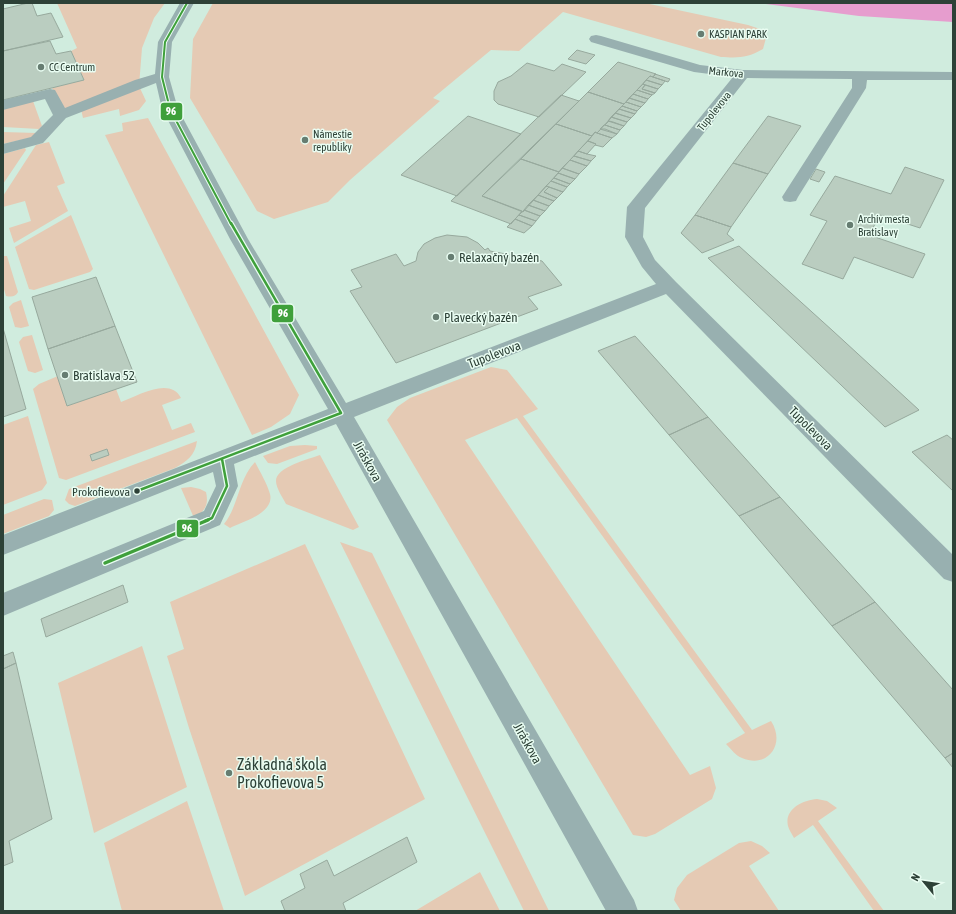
<svg xmlns="http://www.w3.org/2000/svg" width="956" height="914" viewBox="0 0 956 914" font-family="'Asap Condensed',sans-serif">
<style>
.green{fill:#e5cab4}
.water{fill:#e69dce}
.building{fill:#bacdc0;stroke:#97a99d}
.lines{fill:none;stroke-linecap:round;stroke-linejoin:round}
.minor{fill:#98b0b0;fill-rule:evenodd}
.bus-1-far2-casing{stroke:#e9fdf2;stroke-width:4}
.bus-1-far1-casing{stroke:#e9fdf2;stroke-width:5}
.bus-1-casing{stroke:#e9fdf2;stroke-width:6}
.bus-1-far2{stroke:#3fa03b;stroke-width:2}
.bus-1-far1{stroke:#3fa03b;stroke-width:2.5}
.bus-1{stroke:#3fa03b;stroke-width:3.5}
.poi-dot{fill:#667d71;stroke:#e9fdf2;stroke-width:1.5}
.bus-dot{fill:#2d4137;stroke:#e9fdf2;stroke-width:1.5}
.labels{text-anchor:middle;stroke-width:3;stroke-linejoin:round;paint-order:stroke}
.far-poi-label{font-size:11px;fill:#2d4137;stroke:#e9fdf2;text-anchor:start}
.far-street-label{font-size:11px;fill:#2d4137;stroke:#e9fdf2}
.bus-label{font-size:12px;fill:#2d4137;stroke:#e9fdf2;text-anchor:end}
.poi-label{font-size:13px;fill:#2d4137;stroke:#e9fdf2;text-anchor:start}
.street-label{font-size:13px;fill:#2d4137;stroke:#e9fdf2}
.near-poi-label{font-size:16px;fill:#2d4137;stroke:#e9fdf2;text-anchor:start}
.line-badge{stroke:#e9fdf2;stroke-width:1.5}
.badge-label{font-size:11px;text-anchor:middle;font-weight:bold;fill:#fff}
</style>
<rect width="100%" height="100%" fill="#d0ecde"/>
<!-- green -->
<path class="green" d="M57,3H165L154,18L142,48L139,86L146,101L139,110L120,116L119,109L83,118L80,105L65,109L52,88L84,80L71,51L77,48Z
M213,3H645L748,25L760,29L766,38L763,49C747,58 739,58 721,57L563,12L519,51L491,50L433,98L440,101L350,180L328,202L274,219L257,211L190,98L193,39Z
M33,101L42,126L39,129L3,127V109Z
M148,118L299,395L290,414L271,427L252,435L105,135L123,131L122,123Z
M3,132L37,133L38,136L3,144Z
M49,142L65,183L57,186L68,211L14,243L9,228L31,221L25,201L3,207V196L36,145Z
M25,148L26,150L3,184V154Z
M71,215L93,269L90,272L34,290L29,289L15,247Z
M3,256H7L18,292C15,297 12,297 6,296L3,286Z
M21,300L29,326L21,328L15,327L9,307L13,303Z
M32,335L43,370L35,373L28,371L19,342L23,337Z
M491,367L507,370L538,409L523,416L752,730L771,721C786,744 768,769 742,758C736,756 731,749 726,744L745,733L517,418L465,440L690,775L710,766L716,788L712,799L655,834L646,837L633,835L387,420L397,407L410,398Z
M58,376L67,406L116,389L121,402C137,396 170,376 181,398L162,405L172,430L191,423L195,432L66,480L59,478L33,389L39,384Z
M28,416L47,483L42,490L3,505V425Z
M197,441C195,456 187,461 175,468L75,506L69,504L65,500L69,489Z
M305,445L317,446V449L277,464L268,463L263,456L290,446Z
M320,455L359,527L353,530L286,504C283,498 276,488 276,481C276,467 309,459 320,455Z
M255,462C260,472 267,483 270,494C275,513 242,522 230,528L224,524C239,505 238,480 255,462Z
M191,487L200,489L206,492C209,505 205,511 194,518L181,488Z
M44,499L52,500L54,510L49,516L3,534V515Z
M340,542L372,553L549,911H524Z
M305,544L425,799L245,896L189,728L167,656L184,649L170,602Z
M142,646L187,787L94,833L58,683Z
M817,799L827,801L837,808L818,821L884,911H874L813,825L794,838C792,834 789,830 788,826C784,809 803,800 817,799Z
M187,801L224,911H122L104,843Z
M751,841L762,846L770,853L749,866L779,911H681L674,900L677,888L687,875L739,843Z
M480,872L500,911H415Z"/>
<!-- water -->
<path class="water" d="M758,3H953V22L859,16Z"/>
<!-- building -->
<path class="building" d="M28,3H32L37,16L51,13L63,37L3,51V9Z
M50,41L56,54L71,51L84,80L3,100V51Z
M577,50L595,55L586,64L568,59Z
M618,62L656,74L653,77L650,76L624,104L588,92Z
M527,63L554,71L562,64L586,72L539,117L498,104L494,100V91L498,82L511,76Z
M655,74L670,79L668,82L653,77Z
M650,76L665,81L662,85L646,80Z
M646,80L662,85L658,89L643,84Z
M643,84L645,85L642,89L655,93L652,95L637,90Z
M645,85L658,89L655,93L642,89Z
M637,90L652,95L648,99L633,94Z
M588,92L624,104L597,133L595,132L592,136L556,124Z
M633,94L648,99L645,103L629,98Z
M561,95L579,101L482,196L522,211L511,224L451,201Z
M629,98L645,103L641,107L626,102Z
M626,102L641,107L637,111L622,106Z
M622,106L637,111L635,114L619,109Z
M619,109L635,114L631,118L615,113Z
M615,113L631,118L627,122L611,117Z
M468,116L521,134L457,196L401,175Z
M768,116L801,126L768,174L733,163Z
M611,117L627,122L624,126L608,121Z
M609,121L613,122L624,126L620,130L605,125Z
M556,124L592,136L559,172L521,159Z
M604,125H605L620,130L617,134L600,129Z
M601,129H605L617,134L612,138L597,133Z
M595,132L597,133L612,138L603,147L595,145L596,144L588,141Z
M588,141L596,144L587,154L578,151Z
M578,151L587,154L596,156L591,161L574,156Z
M574,156L591,161L587,166L570,160Z
M521,159L559,172L523,212L482,196Z
M570,160L587,166L579,174L562,168Z
M733,163L768,174L731,227L695,215Z
M905,167L944,180L920,228L880,215L869,235L925,254L913,278L854,257L843,279L802,264L827,221L810,215L835,176L891,194Z
M562,168L579,174L575,179L558,173Z
M816,169L825,172L819,182L810,179Z
M558,173L575,179L570,184L554,178Z
M554,178L570,184L567,187L551,181Z
M551,181L567,187L563,192L546,186Z
M546,186L549,187L544,192L557,198L554,201L538,195Z
M549,187L563,192L557,198L544,192Z
M538,195L554,201L549,206L533,200Z
M533,200L549,206L545,211L528,205Z
M528,205L545,211L540,216L524,210Z
M524,210L540,216L536,221L519,215Z
M519,215L536,221L532,226L515,219Z
M695,215L731,227L727,234L734,240L702,253L681,233Z
M515,219L532,226L524,233L507,227Z
M447,235L467,237L478,243L485,250L488,248L490,251L542,261L562,285L528,297L538,309L396,363L350,291L362,287L351,270L396,254L404,266L416,261L418,252L424,244L435,238Z
M739,246L833,331L919,410L885,427L708,258Z
M96,277L115,326L48,349L32,297Z
M115,326L137,382L67,406L48,349Z
M3,328L26,409L3,417Z
M635,336L708,417L669,435L598,351Z
M708,417L780,497L739,516L669,435Z
M947,435L953,440V491L912,452Z
M107,449L109,455L92,461L90,455Z
M780,497L875,602L832,626L739,516Z
M123,585L128,602L46,637L41,619Z
M875,602L953,690V753L945,758L832,626Z
M13,652L16,663L3,669V656Z
M16,663L52,819L9,841L13,862L3,866V669Z
M953,753V768L945,758Z
M407,837L417,862L343,903L346,911H285L281,901L305,888L300,874L327,860L334,876Z"/>
<g class="lines">
<!-- minor -->
<path class="minor" d="M180,3H194L172,42L169,77L178,109L248,239L346,403L656,284L642,267L625,237L627,207L733,77L694,72L591,42L589,39L591,36L596,35L601,36L700,65L743,70L953,72V80H867L866,88L798,197L796,201L790,202L784,201L782,197L852,88V79L747,78L645,208L643,237L655,260L676,282L953,555V582L944,579L666,294L354,417L634,900L638,911H606L336,424L234,464L238,486L220,525L3,616V593L204,511L216,486L213,472L3,555V535L328,409L230,239L162,109L156,83L66,118L43,143L3,154V144L31,137L53,115L45,99L3,110V100L50,89L55,90L65,108L135,80L155,74L158,42Z"/>
<!-- bus-1-far2 casing -->
<g class="bus-1-far2-casing">
<path id="bus-1-far2" d="M187,3L165,42L162,77L170,109L231,224"/>
</g>
<!-- bus-1-far1 casing -->
<g class="bus-1-far1-casing">
<path id="bus-1-far1" d="M231,223L341,413
M137,491L341,413
M205,521L212,518L227,486L222,459"/>
</g>
<!-- bus-1 casing -->
<g class="bus-1-casing">
<path id="bus-1" d="M105,563L208,520"/>
</g>
<!-- bus-1-far2 -->
<use href="#bus-1-far2" class="bus-1-far2"/>
<!-- bus-1-far1 -->
<use href="#bus-1-far1" class="bus-1-far1"/>
<!-- bus-1 -->
<use href="#bus-1" class="bus-1"/>
</g>
<!-- markers -->
<g class="poi-dot">
<circle cx="701" cy="34" r="4"/>
<circle cx="41" cy="67" r="4"/>
<circle cx="305" cy="140" r="4"/>
<circle cx="850" cy="225" r="4"/>
<circle cx="451" cy="257" r="4"/>
<circle cx="436" cy="317" r="4"/>
<circle cx="65" cy="375" r="4"/>
<circle cx="229" cy="773" r="4"/>
</g>
<circle class="bus-dot" cx="137" cy="491" r="3.5"/>
<g class="labels">
<!-- far-poi labels -->
<g class="far-poi-label">
<text x="709" y="38">KASPIAN PARK</text>
<text x="49" y="71">CC Centrum</text>
<text x="313" y="138">Námestie<tspan x="313" dy="13">republiky</tspan></text>
<text x="858" y="223">Archív mesta<tspan x="858" dy="13">Bratislavy</tspan></text>
</g>
<!-- far-street labels -->
<g class="far-street-label">
<text transform="translate(726 72) rotate(6)" y="4">Markova</text>
<text transform="translate(714 111) rotate(-51)" y="4">Tupolevova</text>
</g>
<!-- bus labels -->
<g class="bus-label">
<text x="130" y="496">Prokofievova</text>
</g>
<!-- poi labels -->
<g class="poi-label">
<text x="459" y="262">Relaxačný bazén</text>
<text x="444" y="322">Plavecký bazén</text>
<text x="73" y="380">Bratislava 52</text>
</g>
<!-- street labels -->
<g class="street-label">
<text transform="translate(494 354) rotate(-21)" y="5">Tupolevova</text>
<text transform="translate(811 428) rotate(45)" y="5">Tupolevova</text>
<text transform="translate(368 461) rotate(61)" y="5">Jiráskova</text>
<text transform="translate(528 743) rotate(61)" y="5">Jiráskova</text>
</g>
<!-- near-poi labels -->
<g class="near-poi-label">
<text x="237" y="770">Základná škola<tspan x="237" dy="18">Prokofievova 5</tspan></text>
</g>
</g>
<g class="line-badge">
<rect x="160" y="102" width="23" height="19" rx="4" fill="#3fa03b"/>
<rect x="271" y="304" width="23" height="19" rx="4" fill="#3fa03b"/>
<rect x="176" y="519" width="23" height="19" rx="4" fill="#3fa03b"/>
</g>
<g class="badge-label">
<text x="171" y="115">96</text>
<text x="283" y="317">96</text>
<text x="187" y="532">96</text>
</g>
<!-- border -->
<rect width="956" height="914" fill="none" stroke="#2d4137" stroke-width="8"/>
<!-- north arrow -->
<g transform="translate(924 882) rotate(299)" stroke="#e9fdf2" stroke-width="3" paint-order="stroke">
<path d="M0-3L7 15L0 10L-7 15Z" fill="#2d4137"/>
<text y="-6" font-size="11" font-weight="bold" text-anchor="middle" fill="#2d4137">N</text>
</g>
</svg>
